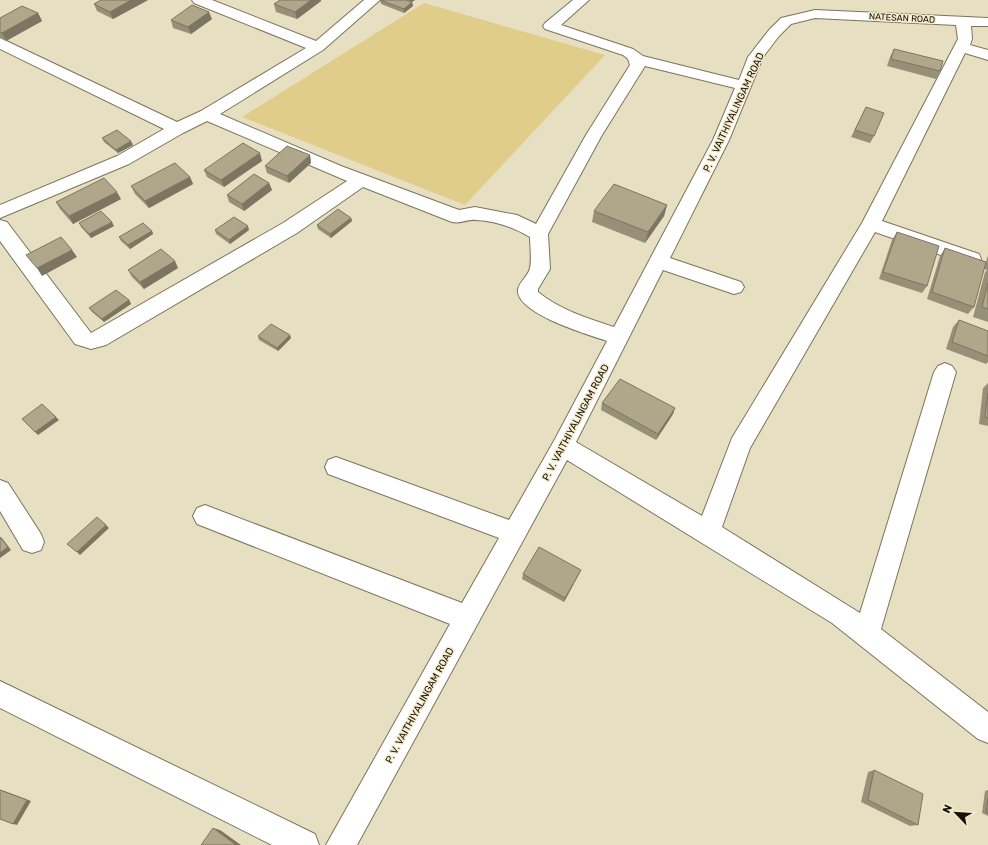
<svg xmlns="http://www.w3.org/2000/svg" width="988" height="845" viewBox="0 0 988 845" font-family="Rubik,sans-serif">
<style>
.green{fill:#e0cd8a}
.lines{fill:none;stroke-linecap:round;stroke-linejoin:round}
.minor-casing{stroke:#7c745a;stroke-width:2}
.minor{fill:#fff;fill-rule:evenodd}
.wall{fill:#979078}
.shaded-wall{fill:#7b7561}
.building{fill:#b0a78b;stroke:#7b7561}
.labels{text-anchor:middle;stroke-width:3;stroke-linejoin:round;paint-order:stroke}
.far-street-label{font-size:9px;fill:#161208;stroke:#f5ecce}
.street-label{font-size:10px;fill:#161208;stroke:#f5ecce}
</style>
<rect width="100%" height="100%" fill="#e7dfc1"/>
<!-- green -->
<path class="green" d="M424,3L605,55L465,205L242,117Z"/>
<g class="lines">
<!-- minor casing -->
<g class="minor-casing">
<path id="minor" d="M192,0H212L316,41L364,0H380L323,50L220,114L341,166L459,210L475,207L517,215L536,224L586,135L630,65L628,59L623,55L545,29L543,26L545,23L573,0H589L561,25L633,49L643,56L739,80L748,57L769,30L781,18L815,10L988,18V26H971L972,39L970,45L988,50V60L965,53L882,221L979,254L981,259L979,264L972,266L875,232L750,448L722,527L860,613L934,372L938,366L945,363L952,366L956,372L881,629L988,712V743L978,739L832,623L567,460L357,845H326L450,624L197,524L193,516L197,508L205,505L462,603L499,538L328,474L325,467L328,460L336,457L509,520L555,439L607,341C589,335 514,313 518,289C520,281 529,275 530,268C532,259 530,246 530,237C513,227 496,221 476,220C467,219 461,224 452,222L363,187L297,233L106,345L91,349L75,344L0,241V220L7,222L91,333L283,223L347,181L207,121L183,133L129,164L0,218V205L117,156L164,129L0,49V38L177,122L201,111L306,48L194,3ZM815,18L956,25L958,39L862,223L732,438L702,516L576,442L663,270L734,294L741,292L744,287L741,282L670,258L729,140L763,57L779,36L791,24ZM645,66L735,88L713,140L614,327C587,318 560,310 538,292V289L550,269L548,234L602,135Z
M0,480L8,483L41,534L44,542L41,550L32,553L23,550L0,511Z
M0,681L315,834L319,845H272L0,708Z"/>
</g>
<!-- minor -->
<use href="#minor" class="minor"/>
</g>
<!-- wall -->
<path class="wall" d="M101,0H148L113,19L97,11L94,4Z
M280,0H321V1L297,19L276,12L274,4Z
M380,0H415L412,2L413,6L404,13L381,4Z
M38,13L42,21L6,41L0,38V18Z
M212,19L191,34L173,28L171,20Z
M894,49L940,71L936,79L887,66L890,57Z
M866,107L874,136L870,143L851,137Z
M102,138L133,145L118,153L104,142Z
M310,155L311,163L289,183L267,173L265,166Z
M262,161L224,187L207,177L204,170Z
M190,177L193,184L149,208L135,194L131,186Z
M269,183L272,190L244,211L229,202L227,195Z
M121,199L73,224L60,209L56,202Z
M667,205L664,216L645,243L592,222L594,211Z
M351,218L352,221L331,238L318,229L317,225Z
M79,223L114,226L91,238L81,227Z
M215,230H249L230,244L216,234Z
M152,231L153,234L130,249L121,241L119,237Z
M897,232L927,286L922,293L879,279L892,240Z
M945,248L974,307L968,314L927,299L940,256Z
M988,255V322L973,317L985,272L987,270L984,269Z
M178,268L144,289L132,277L128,270Z
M129,300L131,304L104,322L92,312L89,308Z
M959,320L988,331V362L986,364L946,349L953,327Z
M258,336L291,338L278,351L259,340Z
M988,383V426L979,424L983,388Z
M602,403L675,408L673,414L656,440L601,410Z
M581,570L579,574L564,602L522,579L523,574Z
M874,770L918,825L910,826L861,802L868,772Z
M988,790V816L982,813L985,791Z"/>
<!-- shaded-wall -->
<path class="shaded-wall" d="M131,0H148L113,19L110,12Z
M311,0H321V1L297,19L295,12Z
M410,0H415L410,3Z
M412,2L413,6L404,13V9Z
M209,12L212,19L191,34L188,27Z
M38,13L42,21L6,41L2,33Z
M131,141L133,145L118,153L116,150Z
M260,153L262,161L224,187L221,180Z
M310,155L311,163L289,183L287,176Z
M190,177L193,184L149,208L145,201Z
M269,183L272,190L244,211L242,204Z
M117,192L121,199L73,224L69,216Z
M667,205L664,216L645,243L648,232Z
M351,218L352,221L331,238L330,234Z
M112,222L114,226L91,238L89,234Z
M248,226L249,230L230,244L229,240Z
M152,231L153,234L130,249L128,245Z
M72,250L77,257L42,276L37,268Z
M175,261L178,268L144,289L140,282Z
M129,300L131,304L104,322L102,319Z
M290,335L291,338L278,351L277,348Z
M675,408L673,414L656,440L658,434Z
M56,417L59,420L38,435L35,432Z
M106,525L109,528L80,555L77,552Z
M0,537L2,538L11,550L0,558Z
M581,570L579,574L564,602L565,598Z
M0,790L4,791L31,801L17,825L13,824Z
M213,828L220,830L241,845H236Z"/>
<!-- building -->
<path class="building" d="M101,0H131L110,12L94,4Z
M280,0H311L295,12L274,4Z
M380,0H406L412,2L404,9Z
M192,5L209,12L188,27L171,20Z
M22,6L38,13L2,33L0,32V18Z
M894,49L943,61L940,71L891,59Z
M866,107L884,113L874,136L855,130Z
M117,130L131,141L116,150L102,138Z
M243,143L260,153L221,180L204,170Z
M287,146L310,155L287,176L265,166Z
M175,163L190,177L145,201L131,186Z
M254,174L269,183L242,204L227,195Z
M104,178L117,192L69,216L56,202Z
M614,184L667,205L648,232L594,211Z
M338,209L351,218L330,234L317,225Z
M101,211L112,222L89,234L79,223Z
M234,217L248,226L229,240L215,230Z
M143,223L152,231L128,245L119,237Z
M897,232L939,246L927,286L883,272Z
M61,237L72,250L37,268L26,255Z
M945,248L986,262L974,307L932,292Z
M161,249L175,261L140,282L128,270Z
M988,283V309L982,307Z
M116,290L129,300L102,319L89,308Z
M959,320L988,331V356L952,342Z
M271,324L290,335L277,348L258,336Z
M620,379L675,408L658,434L602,403Z
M988,393V418L985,417Z
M42,404L56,417L35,432L22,419Z
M97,517L106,525L77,552L67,544Z
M0,537L8,547L0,553Z
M539,547L581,570L565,598L523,574Z
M874,770L923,794L918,825L868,800Z
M0,790L27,800L13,824L0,819Z
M988,798V813L986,812Z
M213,828L236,845H201Z"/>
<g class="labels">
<!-- far-street labels -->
<g class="far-street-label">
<text transform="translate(902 18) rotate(3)" y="3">NATESAN ROAD</text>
</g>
<!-- street labels -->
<g class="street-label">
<text transform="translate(733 112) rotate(-65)" y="4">P. V. VAITHIYALINGAM ROAD</text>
<text transform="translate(575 422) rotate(-62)" y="4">P. V. VAITHIYALINGAM ROAD</text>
<text transform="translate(419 705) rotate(-61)" y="4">P. V. VAITHIYALINGAM ROAD</text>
</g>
</g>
<!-- north arrow -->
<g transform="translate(956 813) rotate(295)" stroke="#f5ecce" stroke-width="3" paint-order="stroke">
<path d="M0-3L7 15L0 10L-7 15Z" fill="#161208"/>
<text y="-6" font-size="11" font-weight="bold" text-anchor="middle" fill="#161208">N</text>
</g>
</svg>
